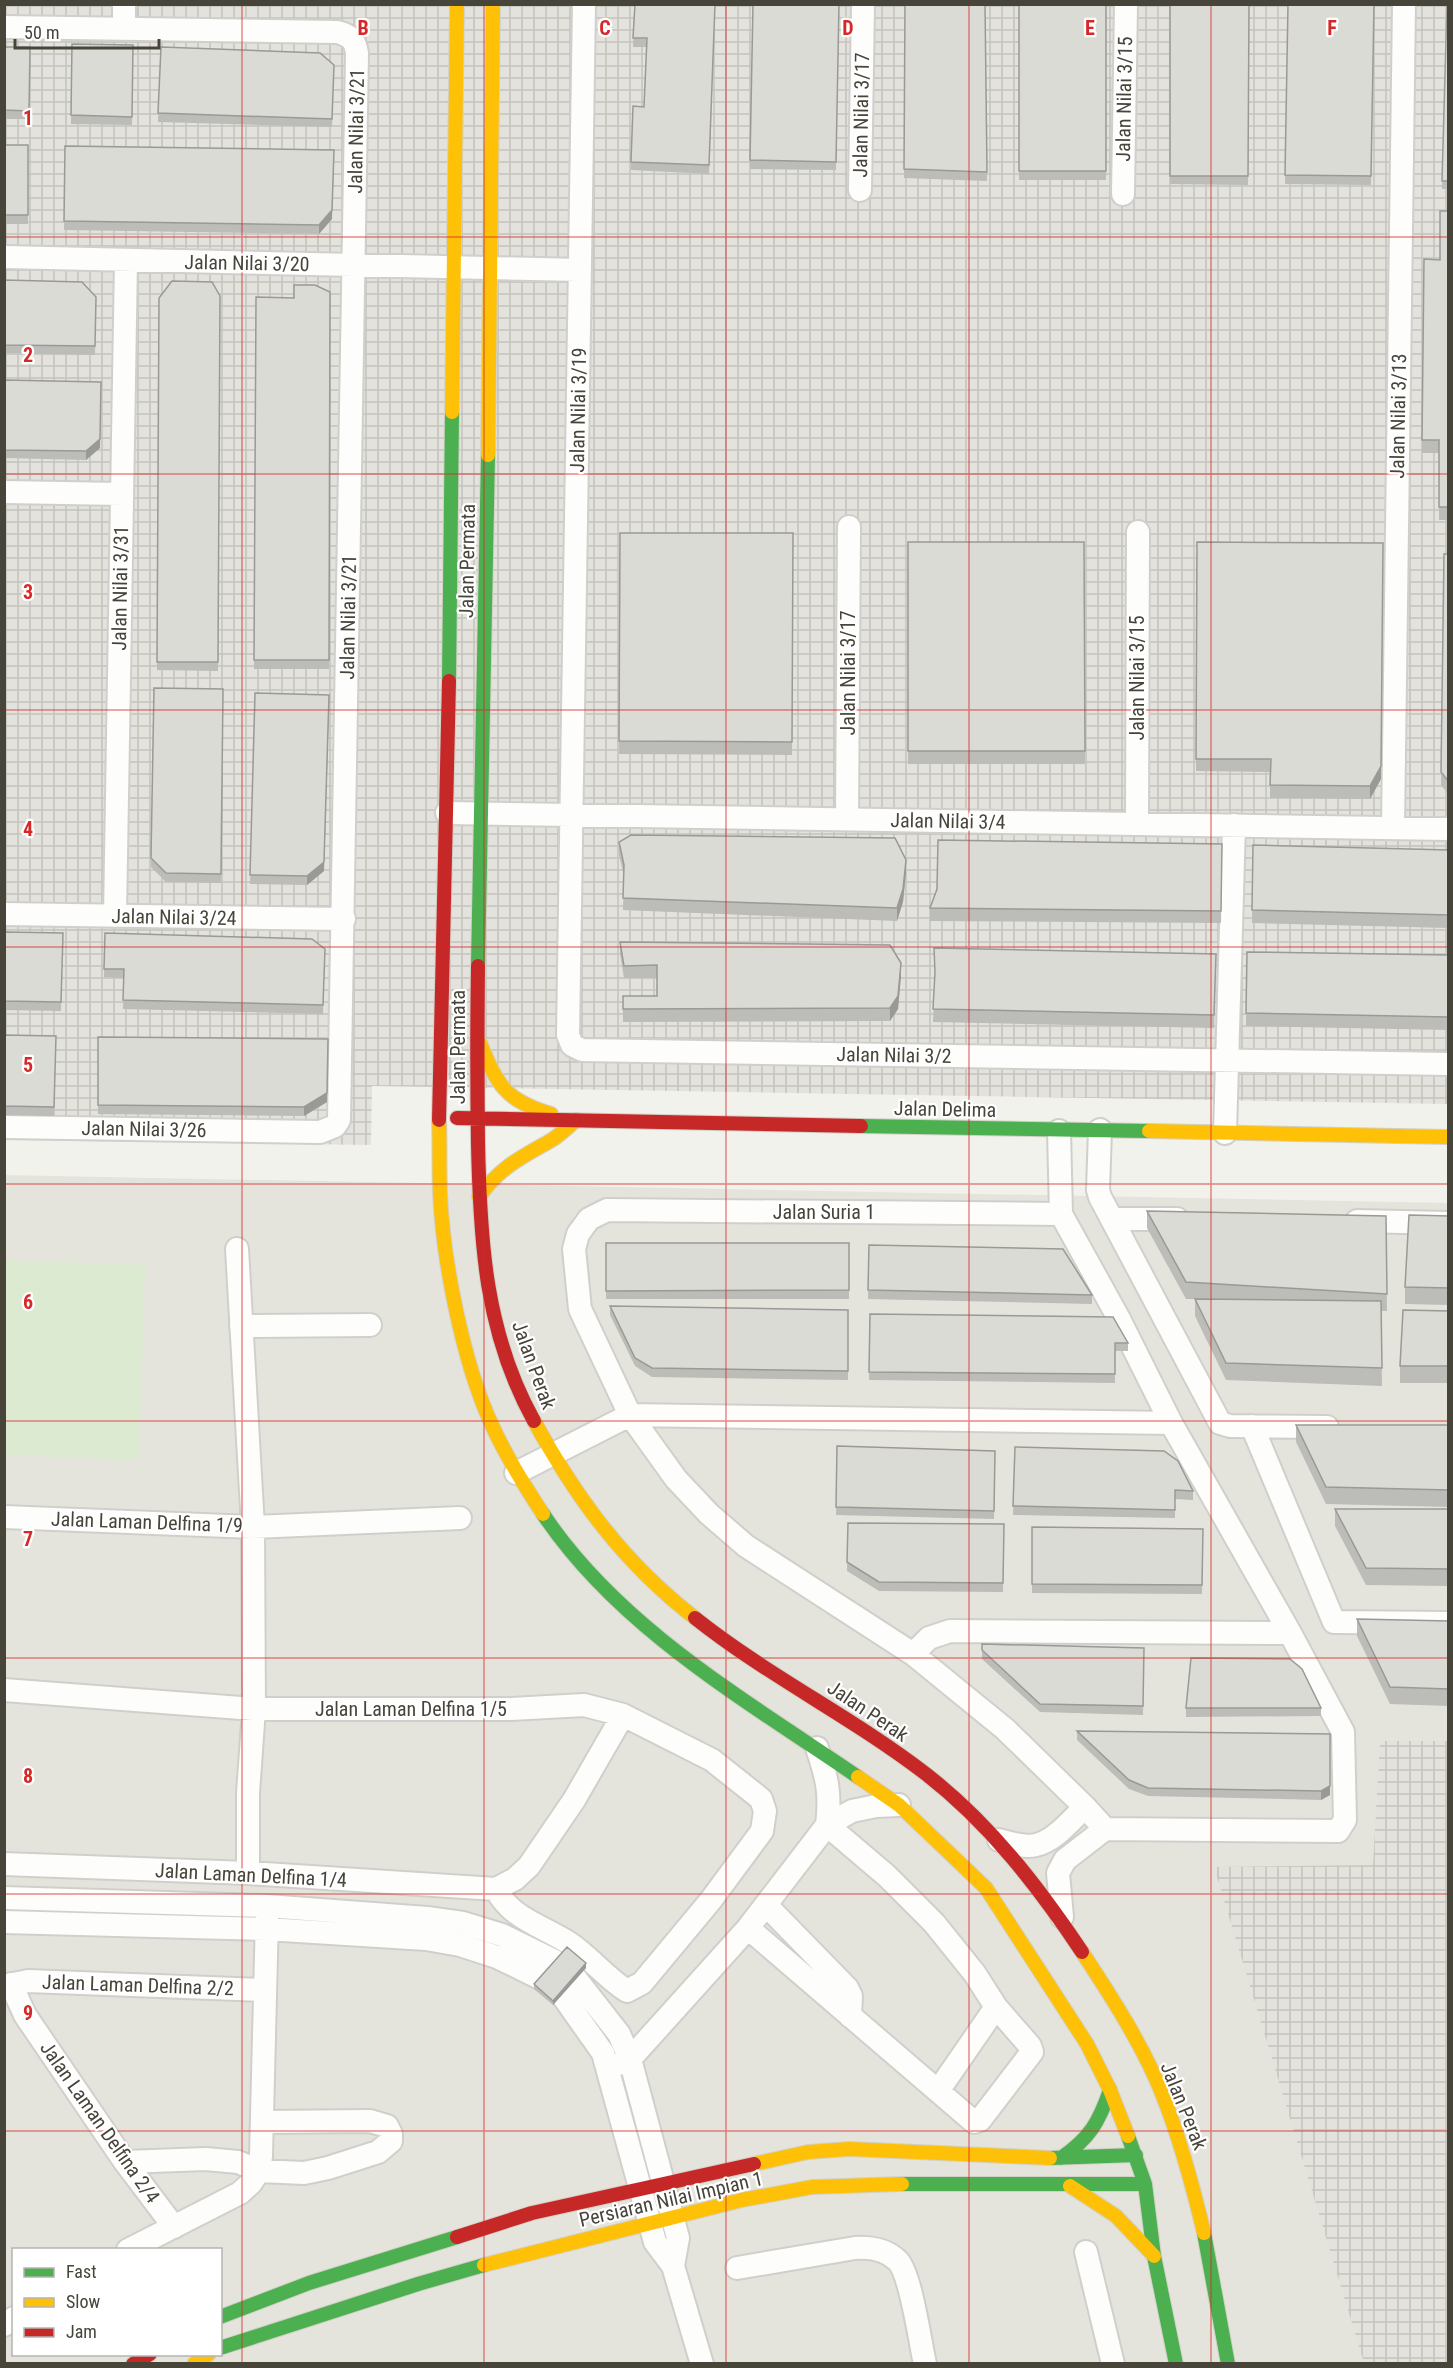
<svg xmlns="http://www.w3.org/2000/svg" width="1453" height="2368" viewBox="0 0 1453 2368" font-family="'Roboto Condensed',sans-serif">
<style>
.residential{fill:#e5e4dc;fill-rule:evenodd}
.industrial{fill:url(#industrial-grid)}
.green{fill:#dbead0}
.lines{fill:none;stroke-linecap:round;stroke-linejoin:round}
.street-casing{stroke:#d0cfcb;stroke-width:26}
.fast-casing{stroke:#d2d1c7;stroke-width:16}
.slow-casing{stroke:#d2d1c7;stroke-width:16}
.jam-casing{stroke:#d2d1c7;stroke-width:16}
.street{stroke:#fdfdfc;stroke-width:22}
.fast{stroke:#4caf50;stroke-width:14}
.slow{stroke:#ffc107;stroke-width:14}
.jam{stroke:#c62828;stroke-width:14}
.wall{fill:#bcbcb8}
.shaded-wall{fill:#999996}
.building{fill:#dbdbd6;stroke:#999996;stroke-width:1.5}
.grid{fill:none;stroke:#d62828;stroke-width:1.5;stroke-opacity:0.55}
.labels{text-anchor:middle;stroke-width:4.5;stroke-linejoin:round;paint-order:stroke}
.street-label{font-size:20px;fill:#47443a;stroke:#fff}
.grid-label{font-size:20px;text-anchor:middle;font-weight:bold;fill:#d62828;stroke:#fff;stroke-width:4.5;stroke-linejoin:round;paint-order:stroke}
</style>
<defs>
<pattern id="industrial-grid" width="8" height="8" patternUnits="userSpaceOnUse" patternTransform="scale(1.5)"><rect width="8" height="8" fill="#e3e2dd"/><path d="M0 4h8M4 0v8" fill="none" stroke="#c4c3be"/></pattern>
</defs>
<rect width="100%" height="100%" fill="#f2f2ed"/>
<!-- residential -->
<path class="residential" d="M4,1175L1448,1203V2363H5ZM14,2250H220V2354H14Z"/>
<!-- industrial -->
<path class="industrial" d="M5,5H1448V1104L372,1086L371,1145L5,1140Z
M1380,1741H1448V2363H1364L1214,1867L1373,1865Z"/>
<!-- green -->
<path class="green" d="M5,1260L145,1265L139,1460L5,1455Z"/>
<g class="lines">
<!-- street casing -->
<g class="street-casing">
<path id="street" d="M584,4L568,1035L572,1045L582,1050L1448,1064
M4,27L337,32C350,35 355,40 357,53L339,1120L335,1126L320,1132L4,1127
M124,29V4
M860,190L863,4
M1123,194L1126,4
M4,257L580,270
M4,492L122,494
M447,813L1448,829
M847,819L849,527
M1137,824L1138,532
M1393,828L1404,4
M4,914L344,919
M115,916L126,260
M1100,1130L1098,1190L1100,1197L1220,1423L1230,1426L1327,1427
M1059,1131L1061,1214L1118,1317L1171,1423L1290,1633L1343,1732L1345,1820L1338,1831L1105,1829L1085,1807L1005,1729L913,1654L746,1546L709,1514L676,1479L630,1415L580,1309L574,1249L578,1234L589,1219L607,1210L1061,1214
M1225,1133L1234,825
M1112,1219H1177
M1357,1221L1448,1223
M237,1249L253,1527L254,1709L248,1793V1873
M241,1326L370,1325
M1252,1426L1334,1622L1448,1623
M516,1473L630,1415L1171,1423
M4,1517L253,1527L460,1518
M913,1654L929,1638L950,1631L1290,1633
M4,1690L254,1709H511L584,1705L623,1715L712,1760L761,1799L765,1811L762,1831L711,1900L642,1983L627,1991C606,1978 590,1957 569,1943C543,1926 511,1919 496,1889L515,1879L529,1866L574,1800L623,1715
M817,1748C827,1778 831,1793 827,1825
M999,1840C1010,1843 1024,1848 1036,1845C1055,1841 1072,1819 1085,1807
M4,1864L248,1873L496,1889
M4,1898L267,1906L427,1918L463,1923L502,1935L557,1962
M766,1905L847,1988L851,1996L850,2016
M1062,1917L1058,1873L1065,1860L1105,1829
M4,1922L266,1929L426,1939L460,1945L497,1957L542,1979
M748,1928L974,2122L980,2120L1032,2052L1030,2046L996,2007L975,1974L934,1923L887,1876L827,1825
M576,1979L619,2034L630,2059L678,2238L673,2266
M11,1984L25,2015L125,2162L174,2227
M4,1986L28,1981L264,1990
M562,1995L603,2053L655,2242L673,2266L702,2364
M608,2068L630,2059L748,1928L827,1825L852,1811L876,1806L899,1805
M938,2091L996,2007
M125,2162L206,2159L238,2162L259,2171L304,2173L328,2168L378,2152L391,2141V2134L387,2126L370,2121L263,2122
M128,2250L240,2193L251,2183L259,2171L261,2156L267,1916
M1086,2252L1113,2364
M737,2268L855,2248C870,2247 887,2250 898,2261C911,2275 920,2342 925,2364
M4,2325L14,2318"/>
</g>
<!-- fast casing -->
<g class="fast-casing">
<path id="fast" d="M449,681L452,412
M478,966L488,455
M861,1126L1149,1131
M543,1514C619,1628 747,1701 858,1777
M1128,2136L1145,2184L1154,2256L1176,2364
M1050,2158L1136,2155
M1061,2158C1090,2138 1099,2122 1110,2090
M902,2184H1145
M1204,2233L1228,2364
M220,2317L309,2283L457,2237
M220,2348L418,2284L484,2265"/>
</g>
<!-- slow casing -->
<g class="slow-casing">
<path id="slow" d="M452,412L457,4
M488,455L493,4
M480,1043C498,1086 505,1100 551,1114
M439,1120C440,1144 439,1169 440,1193C443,1261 463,1362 491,1423C505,1455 524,1485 543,1514
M1149,1131L1448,1137
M479,1197C499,1168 520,1158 550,1141C559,1136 568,1127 576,1120
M534,1421C577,1499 624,1563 695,1618
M858,1777L899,1805L986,1888L1087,2044L1110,2090L1128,2136
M1082,1952C1111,1996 1144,2047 1163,2096C1181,2141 1193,2187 1204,2233
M754,2164L808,2152L849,2149L1050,2158
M1070,2186L1116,2216L1154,2256
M484,2265L742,2200L812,2187L902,2184
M194,2364L209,2354"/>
</g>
<!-- jam casing -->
<g class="jam-casing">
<path id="jam" d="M478,966C477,1025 477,1084 478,1143C480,1241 485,1333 534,1421
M457,1118L861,1126
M439,1120L449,681
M695,1618C768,1676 852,1717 926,1774C989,1823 1038,1886 1082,1952
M457,2237L532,2213L754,2164
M133,2364L150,2354"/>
</g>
<!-- street -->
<use href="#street" class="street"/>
<!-- fast -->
<use href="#fast" class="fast"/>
<!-- slow -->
<use href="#slow" class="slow"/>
<!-- jam -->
<use href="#jam" class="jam"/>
</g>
<!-- wall -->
<path class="wall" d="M635,4H715L709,174L631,170V162L644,107L647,47H633Z
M753,4H839L836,170L750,169Z
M905,4H985L987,181L904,178Z
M1019,4H1106V180H1019Z
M1170,4H1249L1248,185L1170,184Z
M1288,4H1374L1371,185L1285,184Z
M1447,4H1449V189H1442Z
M72,44L133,45L132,125L71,124Z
M4,47H30L29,119H4Z
M161,47L334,65L332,127L158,122Z
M4,145H28V224H4Z
M65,146L332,219L319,234L64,230Z
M1449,211V520H1439V453H1422L1424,259L1440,260Z
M4,280L96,297L95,355L4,353Z
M330,292L329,669H254L256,297L294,298Z
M220,296L218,671L157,670L159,298Z
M4,380L100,448L86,460L4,458Z
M620,533H793L792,755L619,754Z
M908,542H1084L1085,764H908Z
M1197,542L1381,779L1370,799L1270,798V772L1196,771Z
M1444,554H1449V795L1441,785Z
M154,688L223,689L221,883L166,882L151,867Z
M255,693L324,871L307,885L250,884Z
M619,842L906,873L903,902L897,921L623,910L624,876L619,855Z
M1222,844L1221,923L930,921V908Z
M1253,845L1449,850V928L1252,923Z
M4,932L63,933L61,1011L4,1010Z
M105,933L325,949L323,1014L123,1009L124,978L104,977Z
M620,942L901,976L898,1009L890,1021L623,1022V996H657V978H624L620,954Z
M934,948L1216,954L1214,1028L933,1022L935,978Z
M1247,952L1449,955V1030L1246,1026Z
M4,1035L56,1036L54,1116L4,1115Z
M98,1037L327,1102L304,1116L98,1114Z
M1147,1211L1386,1216L1387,1311H1381L1382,1386L1226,1380L1195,1316V1299H1196H1186L1147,1228Z
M1449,1216V1305L1405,1304V1287Z
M606,1243H849V1299H606Z
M869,1245L1092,1295V1304L868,1299Z
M610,1306L848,1310V1380L652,1377L635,1366L610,1315Z
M1449,1311V1383H1400V1366Z
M870,1314L1128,1343V1351H1115V1383L869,1380Z
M1296,1425H1449V1507L1326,1504L1296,1442Z
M837,1446L995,1451L994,1519L836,1515Z
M1015,1447L1193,1491V1500L1175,1499V1518L1013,1515Z
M1335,1509H1449V1586L1366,1585L1335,1526Z
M848,1523L1004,1524L1003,1592L879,1591L847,1571Z
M1032,1527L1203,1529L1202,1594L1032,1593Z
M1357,1619L1449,1621V1706L1390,1704L1357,1636Z
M982,1644L1144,1648L1143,1715L1040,1712L982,1659Z
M1186,1708H1321V1716L1186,1717Z
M1077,1731L1330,1734V1795L1321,1800L1148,1796L1129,1789L1077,1740Z
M586,1968L553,2005L534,1989V1984Z"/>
<!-- shaded-wall -->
<path class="shaded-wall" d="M334,159L332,219L319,234V225Z
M101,390L100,448L86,460V451Z
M1383,543L1381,779L1370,799V786Z
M329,704L324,871L307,885V876Z
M906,860V873L903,902L897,921V908Z
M901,963V976L898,1009L890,1021V1008Z
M328,1039L327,1102L304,1116V1107Z
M1330,1743V1795L1321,1800V1791Z
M586,1963V1968L553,2005V2001Z"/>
<!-- building -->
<path class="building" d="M635,4H715L709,165L631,162L633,106L644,107L647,38H633Z
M753,4H839L836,162L750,160Z
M905,4H985L987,172L904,169Z
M1019,4H1106V171H1019Z
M1170,4H1249L1248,176H1170Z
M1288,4H1374L1371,176L1285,175Z
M1447,4H1449V181H1442Z
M72,44L133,45L132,117L71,115Z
M4,47H30L29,111L4,110Z
M161,47L320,53L334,65L332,119L158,113Z
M4,145H28V215H4Z
M65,146L334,150L332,210L319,225L64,221Z
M1440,211H1449V507H1439V440H1422L1424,259L1440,260Z
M4,280L82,282L96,297L95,346L4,345Z
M172,281L212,282L220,296L218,662H157L159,298Z
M294,285H315L330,292L329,660H254L256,297L294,298Z
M4,380L101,382L100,439L86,451L4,450Z
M620,533H793L792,742L619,741Z
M908,542H1084L1085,751H908Z
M1197,542L1383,543L1381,766L1370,786L1270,785L1271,759H1196Z
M1444,554H1449V782L1441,772Z
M154,688L223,689L221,874L166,873L151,858Z
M255,693L329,695L324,862L307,876L250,875Z
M631,835L895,838L906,860L903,889L897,908L623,898L624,865L619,842Z
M938,840L1222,844L1221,911L930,908L937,889Z
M1253,845L1449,850V915L1252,910Z
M4,932L63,933L61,1002L4,1001Z
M105,933L312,939L325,949L323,1005L123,1000L124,969H104Z
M620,942L890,945L901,963L898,996L890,1008L623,1009V996H657V965L624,966Z
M934,948L1216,954L1214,1015L933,1009L935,972Z
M1247,952L1449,955V1017L1246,1013Z
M4,1035L56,1036L54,1107L4,1106Z
M98,1037L328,1039L327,1093L304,1107L98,1105Z
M1147,1211L1386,1216L1387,1294L1186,1282Z
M1409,1215L1449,1216V1288L1405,1287Z
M606,1243H849V1290L606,1291Z
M869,1245L1063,1249L1092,1295L868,1290Z
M1195,1299L1381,1301L1382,1368L1226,1363Z
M610,1306L848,1310V1371L652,1368L635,1358Z
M1403,1310L1449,1311V1366H1400Z
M870,1314L1113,1317L1128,1343H1115V1374L869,1372Z
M1296,1425H1449V1490L1326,1487Z
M837,1446L995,1451L994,1511L836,1507Z
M1015,1447L1164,1451L1178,1461L1193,1491L1175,1490V1510L1013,1506Z
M1335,1509H1449V1569L1366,1568Z
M848,1523L1004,1524L1003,1583L879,1582L847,1562Z
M1032,1527L1203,1529L1202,1585L1032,1584Z
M1357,1619L1449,1621V1689L1390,1687Z
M982,1644L1144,1648L1143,1706L1040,1704L982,1650Z
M1191,1658L1290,1659L1302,1669L1321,1708H1186Z
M1077,1731L1330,1734V1786L1321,1791L1148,1788L1129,1780Z
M567,1947L586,1963L553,2001L534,1984Z"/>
<!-- grid -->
<path class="grid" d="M242,4V2364M484,4V2364M726,4V2364M969,4V2364M1211,4V2364M4,237H1448M4,474H1448M4,710H1448M4,947H1448M4,1184H1448M4,1421H1448M4,1658H1448M4,1894H1448M4,2131H1448"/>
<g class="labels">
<!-- street labels -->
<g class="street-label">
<text transform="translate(1124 99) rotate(-89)" y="7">Jalan Nilai 3/15</text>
<text transform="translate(861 115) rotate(-89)" y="7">Jalan Nilai 3/17</text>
<text transform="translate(356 131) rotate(-89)" y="7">Jalan Nilai 3/21</text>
<text transform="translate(247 263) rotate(1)" y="7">Jalan Nilai 3/20</text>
<text transform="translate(578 410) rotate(-89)" y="7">Jalan Nilai 3/19</text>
<text transform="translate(1398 416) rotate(-89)" y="7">Jalan Nilai 3/13</text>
<text transform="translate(467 561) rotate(-89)" y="7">Jalan Permata</text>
<text transform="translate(120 588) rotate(-89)" y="7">Jalan Nilai 3/31</text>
<text transform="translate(348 617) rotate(-89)" y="7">Jalan Nilai 3/21</text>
<text transform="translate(848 673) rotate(-90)" y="7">Jalan Nilai 3/17</text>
<text transform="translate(1137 678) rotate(-90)" y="7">Jalan Nilai 3/15</text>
<text transform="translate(948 821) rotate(1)" y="7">Jalan Nilai 3/4</text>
<text transform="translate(174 917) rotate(1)" y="7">Jalan Nilai 3/24</text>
<text transform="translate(458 1047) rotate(-90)" y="7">Jalan Permata</text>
<text transform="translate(894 1055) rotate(1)" y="7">Jalan Nilai 3/2</text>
<text transform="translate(945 1109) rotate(1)" y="7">Jalan Delima</text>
<text transform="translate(144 1129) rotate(1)" y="7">Jalan Nilai 3/26</text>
<text x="824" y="1219">Jalan Suria 1</text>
<text transform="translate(534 1365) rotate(70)" y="7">Jalan Perak</text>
<text transform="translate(147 1522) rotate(2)" y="7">Jalan Laman Delfina 1/9</text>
<text x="411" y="1716">Jalan Laman Delfina 1/5</text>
<text transform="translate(868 1711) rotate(34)" y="7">Jalan Perak</text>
<text transform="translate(251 1875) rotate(3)" y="7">Jalan Laman Delfina 1/4</text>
<text transform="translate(138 1985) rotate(2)" y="7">Jalan Laman Delfina 2/2</text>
<text transform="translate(1184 2106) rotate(68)" y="7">Jalan Perak</text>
<text transform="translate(100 2122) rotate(55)" y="7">Jalan Laman Delfina 2/4</text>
<text transform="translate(671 2199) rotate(-13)" y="7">Persiaran Nilai Impian 1</text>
</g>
</g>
<g class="grid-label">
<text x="363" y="35">B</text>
<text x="605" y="35">C</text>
<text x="848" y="35">D</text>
<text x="1090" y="35">E</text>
<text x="1332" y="35">F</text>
<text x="28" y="125">1</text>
<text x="28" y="362">2</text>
<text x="28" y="599">3</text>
<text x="28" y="836">4</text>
<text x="28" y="1072">5</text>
<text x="28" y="1309">6</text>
<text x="28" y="1546">7</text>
<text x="28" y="1783">8</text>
<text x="28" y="2020">9</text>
</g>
<!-- border -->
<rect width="1453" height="2368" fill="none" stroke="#47443a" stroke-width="12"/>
<!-- legend -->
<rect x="12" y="2248" width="210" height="108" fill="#ffffff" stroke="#b5b4b0" stroke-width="1.5"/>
<rect x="24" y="2268" width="30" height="9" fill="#4caf50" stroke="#b5b4b0" stroke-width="1.5"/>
<text x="66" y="2278" font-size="18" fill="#47443a">Fast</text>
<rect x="24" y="2298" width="30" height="9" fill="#ffc107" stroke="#b5b4b0" stroke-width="1.5"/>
<text x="66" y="2308" font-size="18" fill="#47443a">Slow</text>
<rect x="24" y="2328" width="30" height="9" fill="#c62828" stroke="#b5b4b0" stroke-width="1.5"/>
<text x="66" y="2338" font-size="18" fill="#47443a">Jam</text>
<!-- scale -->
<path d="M15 39v9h144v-9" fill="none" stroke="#47443a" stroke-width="3"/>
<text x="24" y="39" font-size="18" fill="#47443a" stroke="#ffffff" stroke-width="4.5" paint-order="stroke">50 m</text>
</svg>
